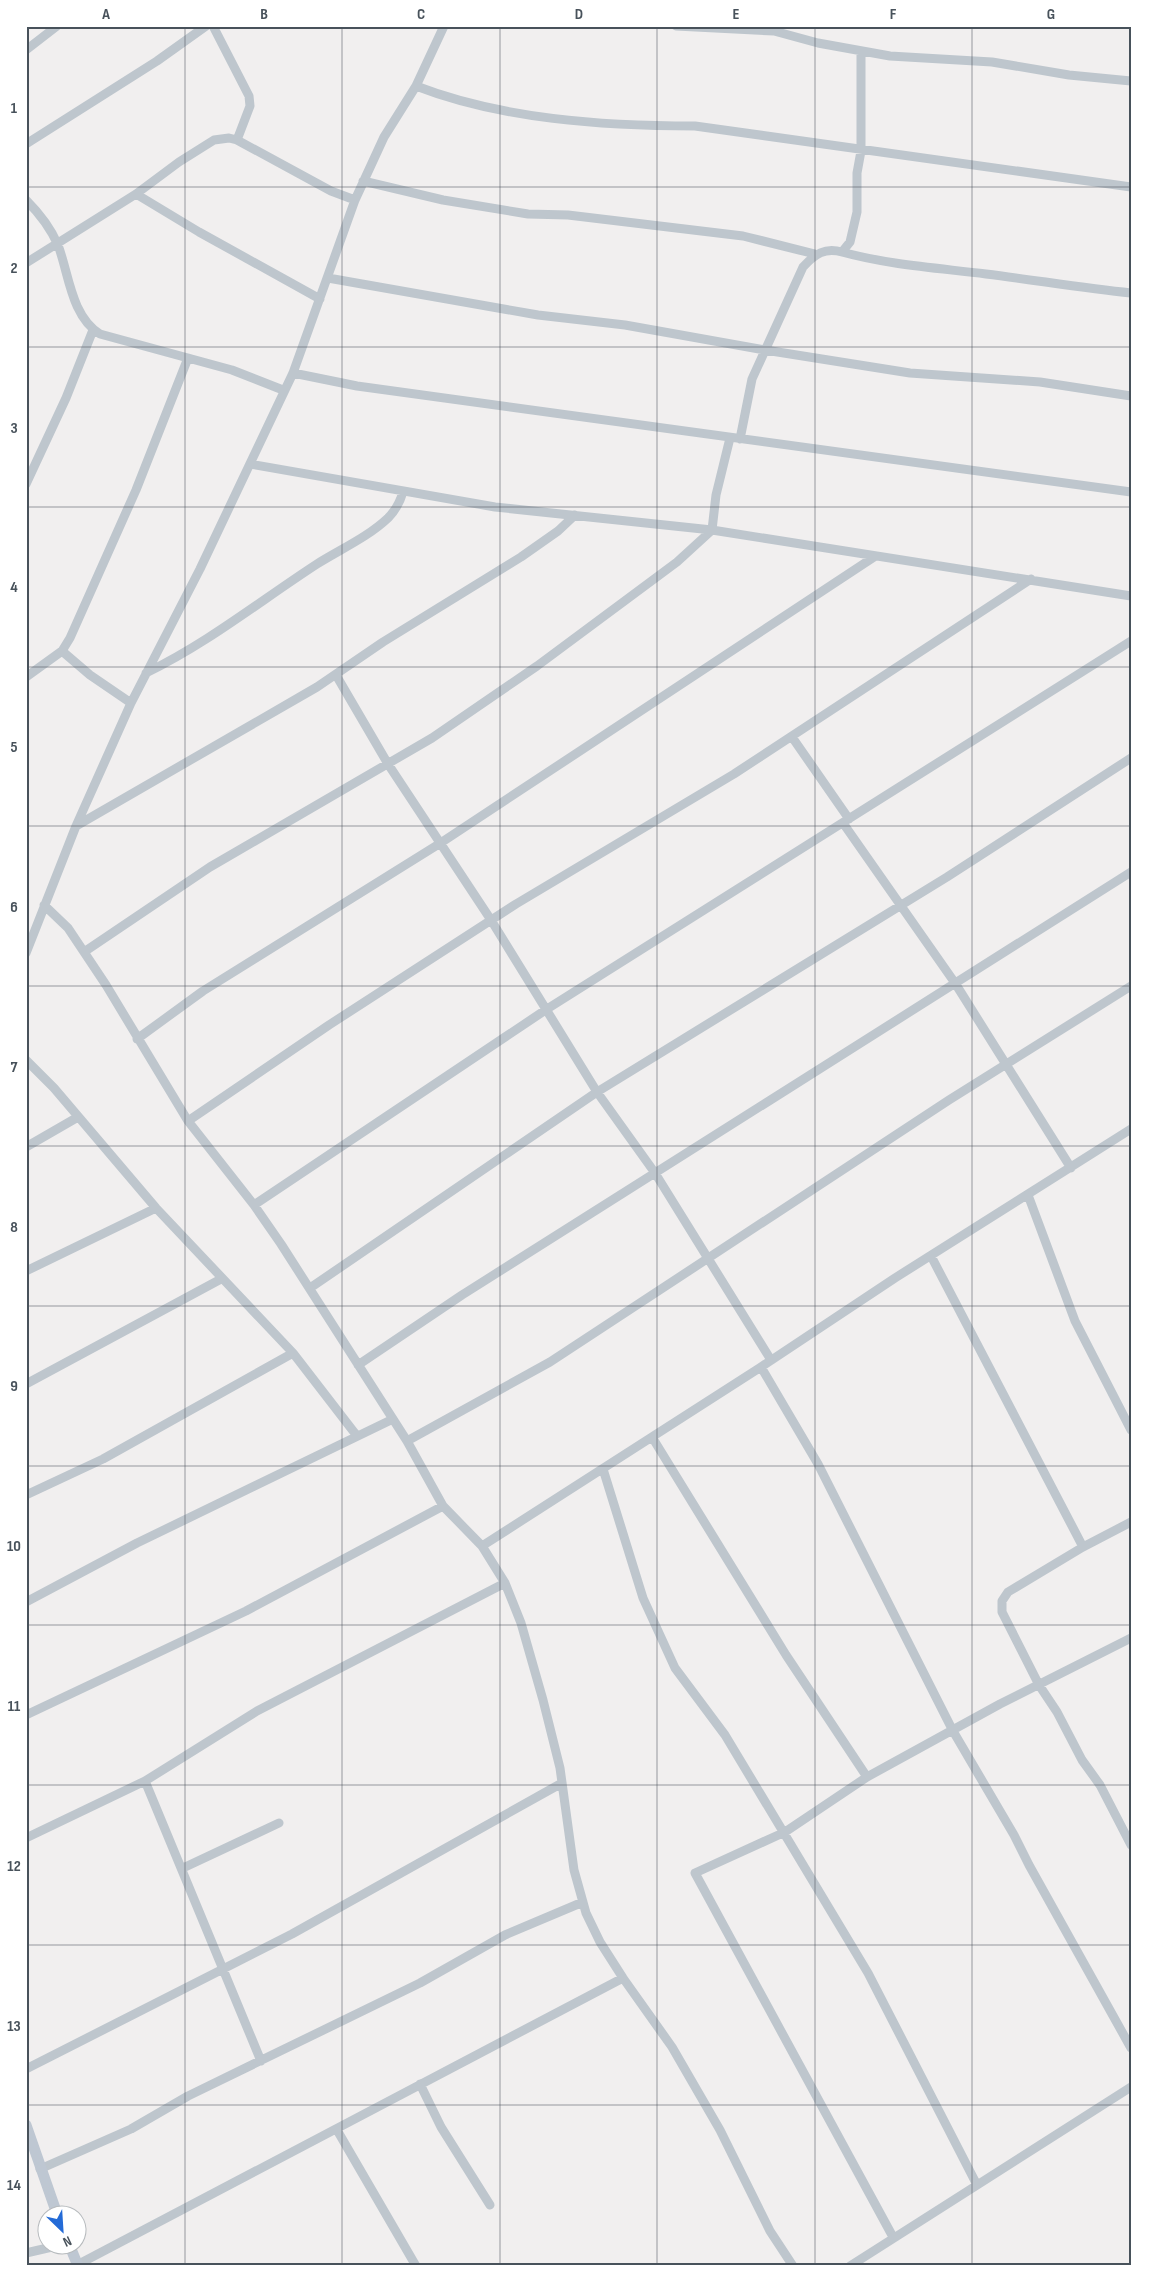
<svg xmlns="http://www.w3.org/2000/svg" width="1157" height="2292" viewBox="0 0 1157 2292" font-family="'Sofia Sans Condensed',sans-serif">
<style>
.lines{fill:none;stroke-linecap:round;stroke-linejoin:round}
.street{stroke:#bec6cd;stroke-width:9}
.secondary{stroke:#bec7d2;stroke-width:11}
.grid{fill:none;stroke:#48525b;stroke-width:1;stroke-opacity:0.55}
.neatline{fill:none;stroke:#48525b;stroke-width:2}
.grid-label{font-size:16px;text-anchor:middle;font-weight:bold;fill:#48525b}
</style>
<rect width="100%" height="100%" fill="#f1efef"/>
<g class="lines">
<!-- street -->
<path class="street" d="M213,26L249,96L250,106L237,140
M676,26L774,31L818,43L890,56L992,62L1069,75L1131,81
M26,50L57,26
M416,86C501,119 603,126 695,126L1131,187
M26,144L157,61L206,26
M363,181L443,200L528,214L568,215L743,236L815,254
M136,194L199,232L320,299
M26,200C38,212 51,229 58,245C69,274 71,316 100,334L232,370L283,390
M842,252C889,265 938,268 986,274C1035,280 1082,288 1131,293
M26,263L136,194L179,162L214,140L229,138L237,140L331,191L355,200
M328,278L538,315L625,325L765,350L910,373L1040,382L1131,396
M293,373L357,386L1131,492
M740,439L752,379L803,267C815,254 825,247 842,252L850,242L857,212V173L861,151V52
M250,464L495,507L712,530L1131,596
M26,484L66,398L93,330
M62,651L90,675L131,703
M146,673C208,643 260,601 317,564C341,549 368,537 388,518C396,510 400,502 403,492
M336,675L388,764L491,920L597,1092L655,1173L771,1360
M26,677L62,651L70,638L136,490L188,358
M792,737L849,819
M843,823L955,983L1071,1168
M76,826L317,687L383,642L521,557L558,531L575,515
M44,905L68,928L106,985L188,1121L254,1205L281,1244L407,1441L443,1506L482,1546L505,1583L521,1623L543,1700L560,1768L574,1870L586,1913L600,1942L623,1978L672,2047L720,2130L770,2231L793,2266
M84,952L210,867L432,738L537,666L677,562L712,530L716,495L730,438
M26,953L76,826L131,703L200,569L293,373L355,200L384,137L416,86L444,26
M137,1039L203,991L439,844L874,557
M26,1060L54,1088L156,1208L293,1353L357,1436
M188,1121L329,1025L516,904L734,774L1031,579
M26,1147L78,1117
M1028,1195L1075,1321L1131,1430
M254,1205L547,1009L1131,641
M931,1256L1083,1547L1131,1522
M26,1271L156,1208
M310,1288L597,1092L947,877L1131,758
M358,1365L462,1295L1131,872
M761,1367L818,1464L953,1731L1014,1835L1029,1865L1131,2048
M26,1384L221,1279
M652,1437L786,1655L867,1777
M407,1441L550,1362L949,1100L1131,986
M603,1469L643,1598L675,1668L725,1735L868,1973L977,2185
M26,1495L103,1459L293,1353
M482,1546L761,1367L895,1278L1131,1129
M1083,1547L1008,1592L1002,1601V1612L1039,1685L1057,1712L1082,1760L1100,1785L1131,1845
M26,1602L137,1543L393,1419
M26,1715L246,1611L443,1506
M145,1781L261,2061
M26,1838L145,1781L257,1711L505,1583
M183,1868L279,1823
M26,2069L292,1934L562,1783
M420,2084L441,2127L490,2205
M337,2130L416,2266
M40,2169L131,2129L188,2096L420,1983L505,1935L583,1902
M893,2237L695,1873L785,1832L867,1777L1000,1704L1131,1638
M26,2253L65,2244
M77,2265L623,1978
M850,2266L1131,2087"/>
<!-- secondary -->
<path class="secondary" d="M26,2125L57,2214
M69,2244L78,2266"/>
</g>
<!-- grid -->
<path class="grid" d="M185,26V2266M342,26V2266M500,26V2266M657,26V2266M815,26V2266M972,26V2266M26,187H1131M26,347H1131M26,507H1131M26,667H1131M26,826H1131M26,986H1131M26,1146H1131M26,1306H1131M26,1466H1131M26,1625H1131M26,1785H1131M26,1945H1131M26,2105H1131"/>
<!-- border -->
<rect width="1157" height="2292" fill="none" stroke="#ffffff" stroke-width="55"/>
<!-- north arrow -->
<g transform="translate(62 2230) rotate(155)"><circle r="24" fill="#ffffff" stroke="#b6babd"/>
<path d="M0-4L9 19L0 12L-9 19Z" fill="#246bd7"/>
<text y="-8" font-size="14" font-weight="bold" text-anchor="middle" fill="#48525b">N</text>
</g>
<rect x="28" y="28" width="1102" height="2236" class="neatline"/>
<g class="grid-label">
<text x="106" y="19">A</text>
<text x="264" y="19">B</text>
<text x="421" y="19">C</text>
<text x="579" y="19">D</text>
<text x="736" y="19">E</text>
<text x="893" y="19">F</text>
<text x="1051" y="19">G</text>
<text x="14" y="113">1</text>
<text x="14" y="273">2</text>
<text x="14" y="433">3</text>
<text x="14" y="592">4</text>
<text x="14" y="752">5</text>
<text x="14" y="912">6</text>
<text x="14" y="1072">7</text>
<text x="14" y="1232">8</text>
<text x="14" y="1391">9</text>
<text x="14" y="1551">10</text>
<text x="14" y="1711">11</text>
<text x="14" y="1871">12</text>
<text x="14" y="2031">13</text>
<text x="14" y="2190">14</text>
</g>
</svg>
